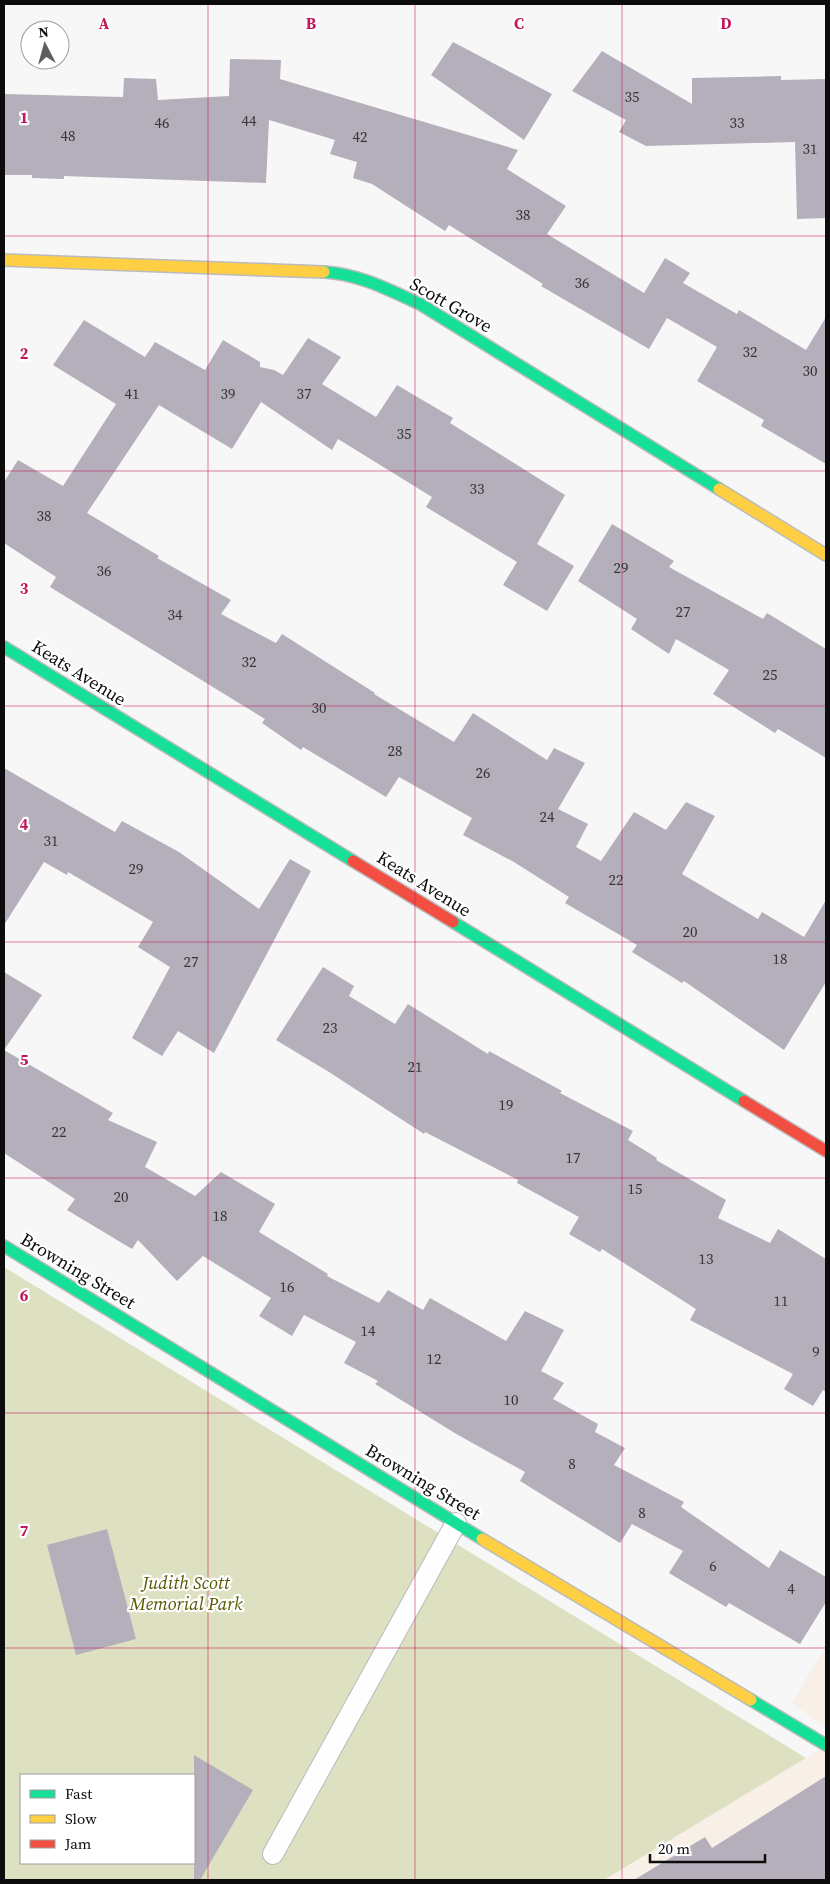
<svg xmlns="http://www.w3.org/2000/svg" width="830" height="1884" viewBox="0 0 830 1884" font-family="'Source Serif 4',serif">
<style>
.commercial{fill:#f8f0e6}
.green{fill:#dee0c2;fill-rule:evenodd}
.building{fill:#b4afba}
.lines{fill:none;stroke-linecap:round;stroke-linejoin:round}
.lane-casing{stroke:#bbbbbc;stroke-width:22}
.fast-casing{stroke:#bbbbbc;stroke-width:14}
.slow-casing{stroke:#bbbbbc;stroke-width:14}
.jam-casing{stroke:#bbbbbc;stroke-width:14}
.lane{stroke:#fefefe;stroke-width:20}
.fast{stroke:#16e098;stroke-width:11}
.slow{stroke:#ffcf43;stroke-width:11}
.jam{stroke:#f24e42;stroke-width:11}
.grid{fill:none;stroke:#c2185b;stroke-width:1;stroke-opacity:0.55}
.labels{text-anchor:middle;stroke-width:4.5;stroke-linejoin:round;paint-order:stroke}
.number-label{font-size:15px;fill:#363538}
.street-label{font-size:18px;fill:#0c0c0d;stroke:#fff}
.park-label{font-size:18px;font-style:italic;fill:#575901;stroke:#fff}
.grid-label{font-size:16px;text-anchor:middle;font-weight:bold;fill:#c2185b;stroke:#fff;stroke-width:4.5;stroke-linejoin:round;paint-order:stroke}
</style>
<rect width="100%" height="100%" fill="#f7f7f8"/>
<!-- commercial -->
<path class="commercial" d="M826,1647V1727L791,1703Z
M826,1746V1880H604L806,1758Z"/>
<!-- green -->
<path class="green" d="M4,1267L806,1758L604,1880H4ZM21,1775H194V1863H21Z"/>
<!-- building -->
<path class="building" d="M453,42L552,94L524,140L431,75Z
M602,51L692,104V78L781,76V80L826,79V218L797,219L795,142L646,146L619,132L626,120L572,91Z
M230,59L281,60L280,79L518,150L507,169L566,206L547,234L644,293L665,258L690,273L683,283L737,314L739,310L806,350L826,317V464L761,426L764,420L697,381L717,347L667,318L649,349L541,286L543,284L449,225L445,231L372,184L353,178L357,162L330,154L335,140L269,120L266,183L64,176V179L32,178V175H4V94L123,97L124,78L156,79L158,100L229,96Z
M84,320L145,357L155,342L205,370L223,340L260,362V367L274,370L283,375L308,338L341,357L322,384L376,417L397,385L453,418L450,423L565,495L537,544L574,566L547,611L503,585L517,562L426,507L432,497L338,439L332,450L261,402L232,449L159,405L87,513L159,556L157,558L231,600L221,614L276,643L282,634L375,693L374,694L454,742L473,713L547,760L554,748L585,763L558,809L588,824L576,847L601,861L634,812L666,830L686,802L715,816L682,874L758,919L762,912L804,937L826,900V982L784,1050L684,981L682,983L632,952L637,945L565,903L569,897L514,862L463,835L472,818L399,777L386,797L303,747L301,750L262,723L265,719L50,587L56,577L4,543V482L18,460L63,486L116,404L53,365Z
M612,524L674,561L669,567L763,619L767,613L826,649V758L778,729L775,733L713,694L729,670L676,639L669,654L631,629L637,619L578,581Z
M4,768L115,832L122,821L179,852L259,909L290,859L311,871L214,1053L178,1031L162,1056L132,1038L170,967L138,947L153,922L68,872L67,875L44,862L4,925Z
M323,967L354,986L349,996L395,1024L408,1004L488,1054L489,1051L562,1091L560,1093L633,1131L628,1140L657,1158L656,1160L726,1200L718,1218L770,1243L778,1229L826,1259V1392L823,1390L813,1406L784,1389L793,1374L690,1320L696,1309L602,1249L600,1252L569,1234L579,1217L517,1183L518,1180L425,1132L424,1134L329,1072L276,1040Z
M4,972L42,995L4,1050L113,1113L108,1120L157,1142L145,1167L195,1196L221,1172L275,1204L259,1232L328,1274L327,1276L379,1303L388,1290L423,1310L430,1298L506,1341L525,1311L564,1330L541,1371L564,1383L553,1399L598,1424L595,1432L625,1448L614,1465L684,1502L681,1507L769,1568L780,1550L826,1577V1602L800,1644L729,1603L726,1607L669,1573L683,1551L632,1524L620,1543L520,1481L525,1472L458,1435L375,1384L378,1381L344,1363L356,1342L304,1315L292,1336L259,1316L271,1298L203,1256L177,1281L138,1240L132,1249L67,1210L75,1199L4,1153Z
M107,1529L136,1639L76,1655L47,1545Z
M194,1755L253,1790L200,1880H194Z
M826,1776V1880H634L705,1837L712,1848Z"/>
<g class="lines">
<!-- lane casing -->
<g class="lane-casing">
<path id="lane" d="M273,1854L456,1523"/>
</g>
<!-- fast casing -->
<g class="fast-casing">
<path id="fast" d="M324,272C359,274 389,290 420,304L719,489
M4,647L353,861
M453,922L744,1101
M4,1246L482,1539
M751,1700L826,1745"/>
</g>
<!-- slow casing -->
<g class="slow-casing">
<path id="slow" d="M4,260L324,272
M719,489L826,555
M482,1539L751,1700"/>
</g>
<!-- jam casing -->
<g class="jam-casing">
<path id="jam" d="M353,861L453,922
M744,1101L826,1151"/>
</g>
<!-- lane -->
<use href="#lane" class="lane"/>
<!-- fast -->
<use href="#fast" class="fast"/>
<!-- slow -->
<use href="#slow" class="slow"/>
<!-- jam -->
<use href="#jam" class="jam"/>
</g>
<!-- grid -->
<path class="grid" d="M208,4V1880M415,4V1880M622,4V1880M4,236H826M4,471H826M4,706H826M4,942H826M4,1178H826M4,1413H826M4,1648H826"/>
<g class="labels">
<!-- number labels -->
<g class="number-label">
<text x="632" y="102">35</text>
<text x="249" y="126">44</text>
<text x="162" y="128">46</text>
<text x="737" y="128">33</text>
<text x="68" y="141">48</text>
<text x="360" y="142">42</text>
<text x="810" y="154">31</text>
<text x="523" y="220">38</text>
<text x="582" y="288">36</text>
<text x="750" y="357">32</text>
<text x="810" y="376">30</text>
<text x="132" y="399">41</text>
<text x="228" y="399">39</text>
<text x="304" y="399">37</text>
<text x="404" y="439">35</text>
<text x="477" y="494">33</text>
<text x="44" y="521">38</text>
<text x="621" y="573">29</text>
<text x="104" y="576">36</text>
<text x="683" y="617">27</text>
<text x="175" y="620">34</text>
<text x="249" y="667">32</text>
<text x="770" y="680">25</text>
<text x="319" y="713">30</text>
<text x="395" y="756">28</text>
<text x="483" y="778">26</text>
<text x="547" y="822">24</text>
<text x="51" y="846">31</text>
<text x="136" y="874">29</text>
<text x="616" y="885">22</text>
<text x="690" y="937">20</text>
<text x="780" y="964">18</text>
<text x="191" y="967">27</text>
<text x="330" y="1033">23</text>
<text x="415" y="1072">21</text>
<text x="506" y="1110">19</text>
<text x="59" y="1137">22</text>
<text x="573" y="1163">17</text>
<text x="635" y="1194">15</text>
<text x="121" y="1202">20</text>
<text x="220" y="1221">18</text>
<text x="706" y="1264">13</text>
<text x="287" y="1292">16</text>
<text x="781" y="1306">11</text>
<text x="368" y="1336">14</text>
<text x="816" y="1357">9</text>
<text x="434" y="1364">12</text>
<text x="511" y="1405">10</text>
<text x="572" y="1469">8</text>
<text x="642" y="1518">8</text>
<text x="713" y="1571">6</text>
<text x="791" y="1594">4</text>
</g>
<!-- street labels -->
<g class="street-label">
<text transform="translate(451 305) rotate(30)" y="6">Scott Grove</text>
<text transform="translate(79 673) rotate(32)" y="6">Keats Avenue</text>
<text transform="translate(424 884) rotate(32)" y="6">Keats Avenue</text>
<text transform="translate(78 1271) rotate(31)" y="6">Browning Street</text>
<text transform="translate(423 1482) rotate(31)" y="6">Browning Street</text>
</g>
<!-- park labels -->
<g class="park-label">
<text x="186" y="1589">Judith Scott<tspan x="186" dy="21">Memorial Park</tspan></text>
</g>
</g>
<g class="grid-label">
<text x="104" y="29">A</text>
<text x="311" y="29">B</text>
<text x="519" y="29">C</text>
<text x="726" y="29">D</text>
<text x="24" y="123">1</text>
<text x="24" y="359">2</text>
<text x="24" y="594">3</text>
<text x="24" y="830">4</text>
<text x="24" y="1065">5</text>
<text x="24" y="1301">6</text>
<text x="24" y="1536">7</text>
</g>
<!-- border -->
<rect width="830" height="1884" fill="none" stroke="#0c0c0d" stroke-width="10"/>
<!-- legend -->
<rect x="20" y="1774" width="175" height="90" fill="#ffffff" stroke="#9e9e9e"/>
<rect x="30" y="1790" width="25" height="8" fill="#16e098" stroke="#9e9e9e"/>
<text x="65" y="1799" font-size="15" fill="#0c0c0d">Fast</text>
<rect x="30" y="1815" width="25" height="8" fill="#ffcf43" stroke="#9e9e9e"/>
<text x="65" y="1824" font-size="15" fill="#0c0c0d">Slow</text>
<rect x="30" y="1840" width="25" height="8" fill="#f24e42" stroke="#9e9e9e"/>
<text x="65" y="1849" font-size="15" fill="#0c0c0d">Jam</text>
<!-- north arrow -->
<g transform="translate(45 45) rotate(354)"><circle r="24" fill="#ffffff" stroke="#9e9e9e"/>
<path d="M0-4L9 19L0 12L-9 19Z" fill="#5e5e5f"/>
<text y="-8" font-size="14" font-weight="bold" text-anchor="middle" fill="#0c0c0d">N</text>
</g>
<!-- scale -->
<path d="M650 1854v8h115v-8" fill="none" stroke="#0c0c0d" stroke-width="2.5"/>
<text x="658" y="1854" font-size="15" fill="#0c0c0d" stroke="#ffffff" stroke-width="4" paint-order="stroke">20 m</text>
</svg>
